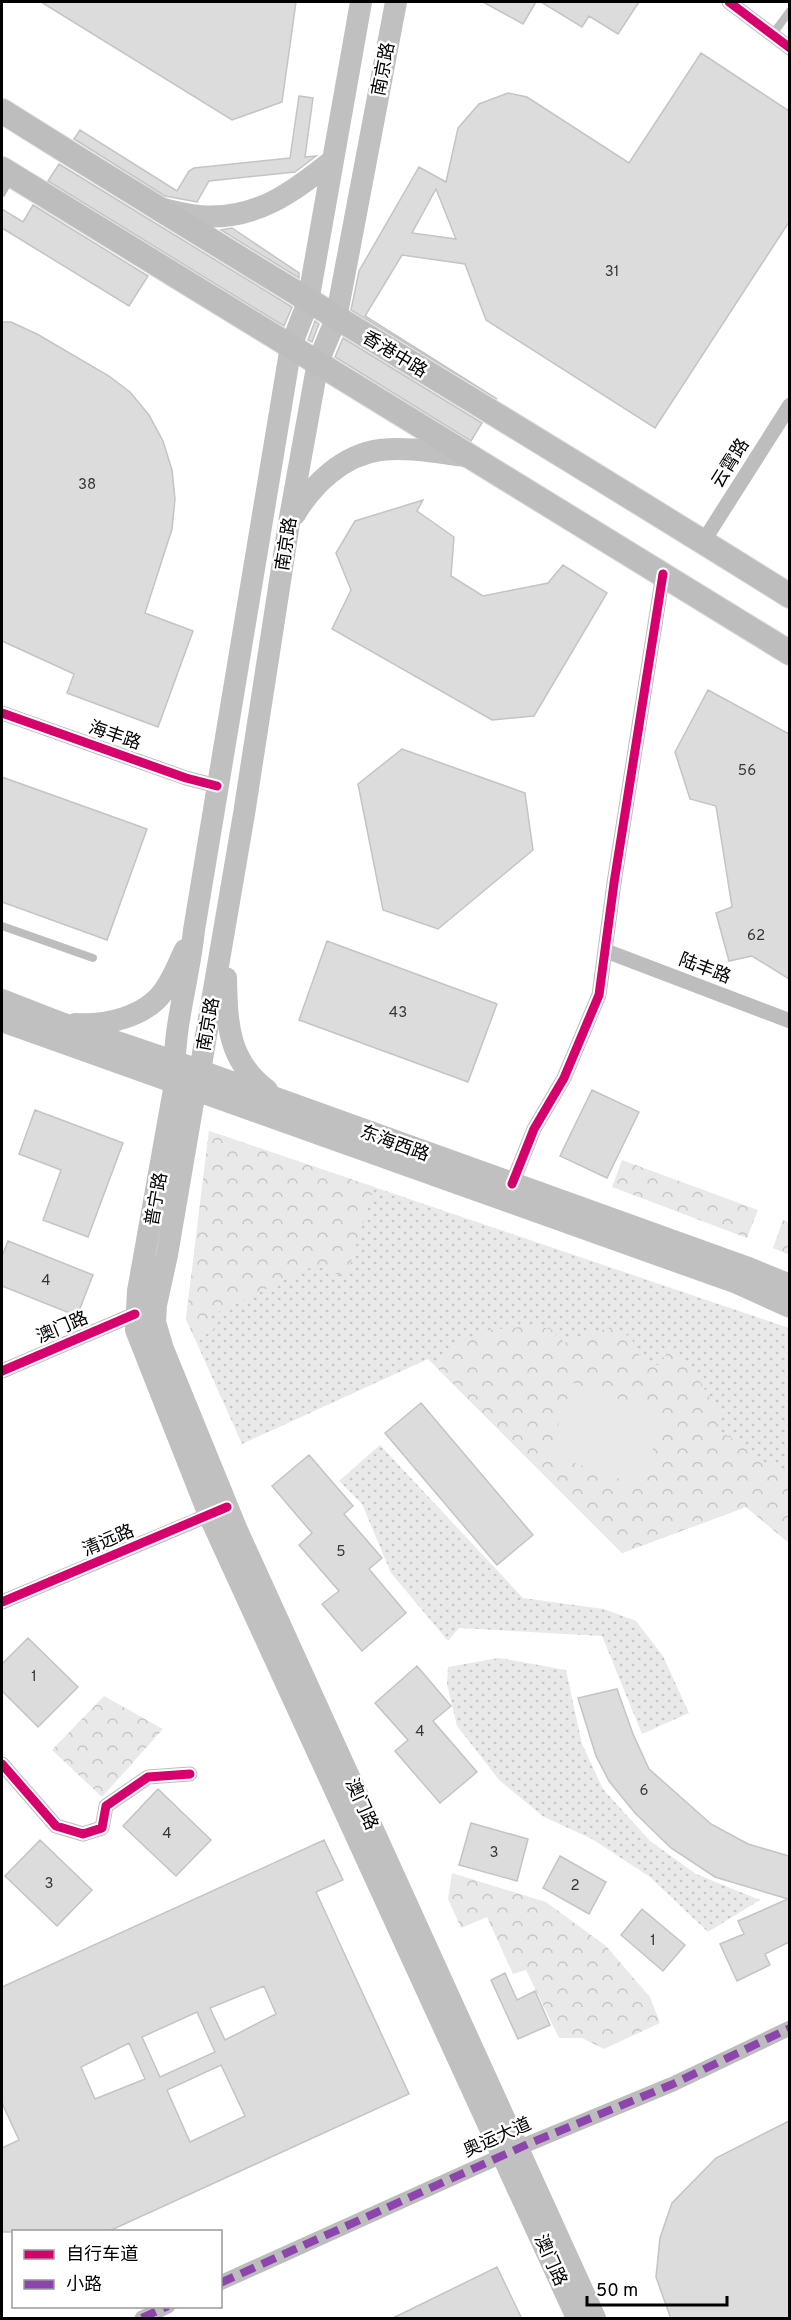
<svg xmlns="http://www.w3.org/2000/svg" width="791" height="2320" viewBox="0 0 791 2320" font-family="Overpass,'Noto Sans SC',sans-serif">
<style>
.grass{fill:url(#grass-dots)}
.forest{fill:url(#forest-crowns)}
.garden{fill:#e9e9e9}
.building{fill:#dcdcdc;stroke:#c4c4c4;stroke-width:1.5;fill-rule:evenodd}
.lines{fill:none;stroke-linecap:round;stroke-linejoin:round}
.primary-casing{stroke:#dbdbdb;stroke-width:26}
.lane{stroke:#bdbdbd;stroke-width:8}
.street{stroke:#bdbdbd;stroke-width:15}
.secondary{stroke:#c0c0c0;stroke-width:22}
.primary{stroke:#bdbdbd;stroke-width:24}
.quiet{stroke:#8e44ad;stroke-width:8;stroke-dasharray:15 8;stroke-linecap:butt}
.cycleway-casing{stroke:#fff;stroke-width:13}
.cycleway{stroke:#d6006c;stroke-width:9}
.labels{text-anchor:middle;stroke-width:5;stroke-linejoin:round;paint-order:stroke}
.number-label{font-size:15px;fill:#373737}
.street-label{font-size:18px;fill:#000;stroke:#fff}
</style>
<defs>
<pattern id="grass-dots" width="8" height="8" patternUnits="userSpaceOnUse" patternTransform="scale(1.5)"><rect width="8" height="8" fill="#e9e9e9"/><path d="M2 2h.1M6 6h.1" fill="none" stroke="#c6c6c6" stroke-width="1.8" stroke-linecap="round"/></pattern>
<pattern id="forest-crowns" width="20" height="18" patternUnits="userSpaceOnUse" patternTransform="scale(1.5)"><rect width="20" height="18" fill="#e9e9e9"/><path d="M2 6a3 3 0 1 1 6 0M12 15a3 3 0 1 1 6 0" fill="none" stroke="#c6c6c6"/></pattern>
</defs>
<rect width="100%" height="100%" fill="#fff"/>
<!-- grass -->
<path class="grass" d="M209,1131L789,1328V1543L746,1507L622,1553L428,1359L242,1444L186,1319Z
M380,1445L523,1598L604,1609L636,1621L663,1656L689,1713L642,1734L602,1636L459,1628L448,1641L391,1573L362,1504L339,1481Z
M499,1658L566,1670L582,1744L603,1789L650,1841L696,1874L760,1900L708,1932L650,1877L592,1839L544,1817L500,1781L457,1726L447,1684L448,1667Z"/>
<!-- forest -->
<path class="forest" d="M209,1131L374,1187L346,1278L316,1265L210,1316L215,1330L195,1339L186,1319Z
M622,1160L758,1210L747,1238L612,1187Z
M783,1220L789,1222V1255L773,1248Z
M534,1326L551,1329L563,1343L615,1326L632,1339L642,1362L658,1365L671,1348L701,1383L719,1413L718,1429L769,1465L789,1473V1543L746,1507L622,1553L436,1367L451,1346L488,1330Z
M104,1696L163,1729L102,1797L52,1750Z
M452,1873L546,1902L606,1946L650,1997L660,2023L604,2049L582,2038H559L526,1970L513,1974L487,1917L461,1928L448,1899Z"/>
<!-- garden -->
<path class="garden" d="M573,1383L665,1415L640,1486L548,1454Z"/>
<!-- building -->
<path class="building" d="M41,2H296L282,102L232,120Z
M483,2H536L523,24Z
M541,2H639L618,34L589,16L582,27Z
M701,53L789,111V222L655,428L486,320L465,264L402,255L365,316L497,399L351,310L359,271L419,167L446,182L458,128L479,104L508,93L527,97L629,163ZM436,189L456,239L412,233Z
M299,96L313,98L305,157L316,156L295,172L209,181L197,202L165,196L74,139L80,130L177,191L189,171L194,168L290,158Z
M59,164L292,307L284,326L48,181Z
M33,205L148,276L129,306L2,228V209L23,222Z
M232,228L299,273V278L221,230Z
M315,321L319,324L312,342L308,340Z
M2,322H11L37,334L109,376L130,392L149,415L163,441L172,470L175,499L172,529L145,613L193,631L158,727L67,693L74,674L2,641Z
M343,338L482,423L471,441L335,357Z
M423,500L417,511L454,537L451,576L483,596L548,583L563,565L607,593L534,716L492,720L332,629L351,590L336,553L355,521Z
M708,690L789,734V979L752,956L729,961L716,913L732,907L716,806L690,799L675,752Z
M402,749L525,793L533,850L438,929L383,910L358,784Z
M2,777L147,829L107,940L2,902Z
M327,941L497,1004L468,1082L299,1020Z
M592,1090L639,1112L607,1178L560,1156Z
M35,1110L123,1143L88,1237L43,1220L61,1170L19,1154Z
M8,1241L93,1275L77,1316L2,1286V1256Z
M421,1403L533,1535L497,1565L385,1433Z
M309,1455L353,1506L344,1514L382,1558L369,1569L406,1613L362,1651L322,1604L339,1591L299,1545L312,1533L272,1486Z
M28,1638L78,1687L38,1727L2,1691V1664Z
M417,1666L451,1706L433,1721L477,1772L440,1803L395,1751L408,1740L375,1703Z
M617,1689L633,1734L649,1769L711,1824L748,1844L789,1856V1942L765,1954L770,1965L737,1981L720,1944L744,1934L738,1921L788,1899L715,1877L671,1848L635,1813L609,1781L596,1756L578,1698Z
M158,1789L211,1840L176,1876L123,1826Z
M471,1823L528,1839L517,1881L459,1865Z
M40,1840L92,1890L57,1926L5,1876Z
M324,1840L343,1880L316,1892L409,2094L107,2232H2V2148L19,2140L2,2103V1987ZM264,1986L276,2014L225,2040L210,2008ZM197,2012L215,2052L160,2077L142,2037ZM129,2043L145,2079L95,2099L81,2067ZM221,2065L245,2116L190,2142L167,2090Z
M560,1856L606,1882L589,1914L543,1888Z
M642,1909L685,1945L663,1971L621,1935Z
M505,1973L517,2000L535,1991L550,2025L518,2039L491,1980Z
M789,2121V2319H671L656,2277L660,2238L672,2203L716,2158Z
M497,2267L522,2319H391Z"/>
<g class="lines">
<!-- primary casing -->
<g class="primary-casing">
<path id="primary" d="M2,111C263,275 528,432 790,596
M2,169L790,653"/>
</g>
<!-- lane -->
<path class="lane" d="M772,35L790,11
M2,193L10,179
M2,926L93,958"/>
<!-- street -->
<path class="street" d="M729,2L790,48
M703,542L790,405
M2,713L186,778L217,786
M606,951L790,1021
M512,1184L534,1129L564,1078L599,995L614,883L663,574
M2,1371L135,1314
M2,1602L216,1512
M2,1764L56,1826L83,1834L102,1828L106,1806L148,1777L190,1774
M220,2283L528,2144L673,2084L790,2028
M142,2318L168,2306"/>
<!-- secondary -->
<path class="secondary" d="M361,2L308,302L291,346L194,930C189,981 171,1033 175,1084L138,1291L136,1330L209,1515L577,2318
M396,2L336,319L318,362L289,523L244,814L200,1071L195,1091L167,1255L156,1305L155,1322L163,1349L236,1528L595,2318
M163,209C175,212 187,215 199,216C255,221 292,193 333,160
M295,514C313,484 343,455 380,450C410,446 443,454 472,457
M226,978C227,1024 228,1061 267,1090
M2,1000L61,1023L173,1061L746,1267L790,1285
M2,1021L737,1283L790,1307
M75,1024C105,1026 145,1017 163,992C173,979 178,964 185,950"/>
<!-- primary -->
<use href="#primary" class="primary"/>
<!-- quiet -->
<path class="quiet" d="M220,2283L528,2144L673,2084L790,2028
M142,2318L168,2306"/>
<!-- cycleway casing -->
<g class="cycleway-casing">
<path id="cycleway" d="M729,2L790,48
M2,713L186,778L217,786
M512,1184L534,1129L564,1078L599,995L614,883L663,574
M2,1371L135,1314
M2,1602L227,1507
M2,1764L56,1826L83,1834L102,1828L106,1806L148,1777L190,1774"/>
</g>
<!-- cycleway -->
<use href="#cycleway" class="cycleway"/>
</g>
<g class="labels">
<!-- number labels -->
<g class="number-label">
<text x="612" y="276">31</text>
<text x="87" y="489">38</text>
<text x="747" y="775">56</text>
<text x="756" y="940">62</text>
<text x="398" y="1017">43</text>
<text x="46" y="1285">4</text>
<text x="341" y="1556">5</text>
<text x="34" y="1681">1</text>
<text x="420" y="1736">4</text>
<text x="644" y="1795">6</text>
<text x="167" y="1838">4</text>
<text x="494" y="1857">3</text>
<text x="49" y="1888">3</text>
<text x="575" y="1890">2</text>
<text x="653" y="1945">1</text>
</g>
<!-- street labels -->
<g class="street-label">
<text transform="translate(383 69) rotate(-79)" y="6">南京路</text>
<text transform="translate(395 354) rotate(31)" y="6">香港中路</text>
<text transform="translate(730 463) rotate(-58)" y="6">云霄路</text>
<text transform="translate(286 544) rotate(-81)" y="6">南京路</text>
<text transform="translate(115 735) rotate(19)" y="6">海丰路</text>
<text transform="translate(705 968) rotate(21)" y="6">陆丰路</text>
<text transform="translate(208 1024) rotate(-80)" y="6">南京路</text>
<text transform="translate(395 1143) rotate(20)" y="6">东海西路</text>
<text transform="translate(156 1199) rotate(-80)" y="6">普宁路</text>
<text transform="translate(62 1327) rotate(-23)" y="6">澳门路</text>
<text transform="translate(108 1540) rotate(-23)" y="6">清远路</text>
<text transform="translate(362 1804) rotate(66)" y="6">澳门路</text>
<text transform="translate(497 2137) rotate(-24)" y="6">奥运大道</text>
<text transform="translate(551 2260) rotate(66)" y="6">澳门路</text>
</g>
</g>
<!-- border -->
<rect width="791" height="2320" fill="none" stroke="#000000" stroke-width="6"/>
<!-- legend -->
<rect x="12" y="2230" width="210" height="78" fill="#ffffff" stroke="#999999" stroke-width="1.5"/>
<rect x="24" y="2250" width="30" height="9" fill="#d6006c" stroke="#999999" stroke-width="1.5"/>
<text x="66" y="2260" font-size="18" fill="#000000">自行车道</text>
<rect x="24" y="2280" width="30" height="9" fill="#8e44ad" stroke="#999999" stroke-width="1.5"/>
<text x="66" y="2290" font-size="18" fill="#000000">小路</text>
<!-- scale -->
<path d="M587 2296v9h140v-9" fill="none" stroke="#000000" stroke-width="3"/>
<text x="596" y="2296" font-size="18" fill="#000000" stroke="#ffffff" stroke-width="4.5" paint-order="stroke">50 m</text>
</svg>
